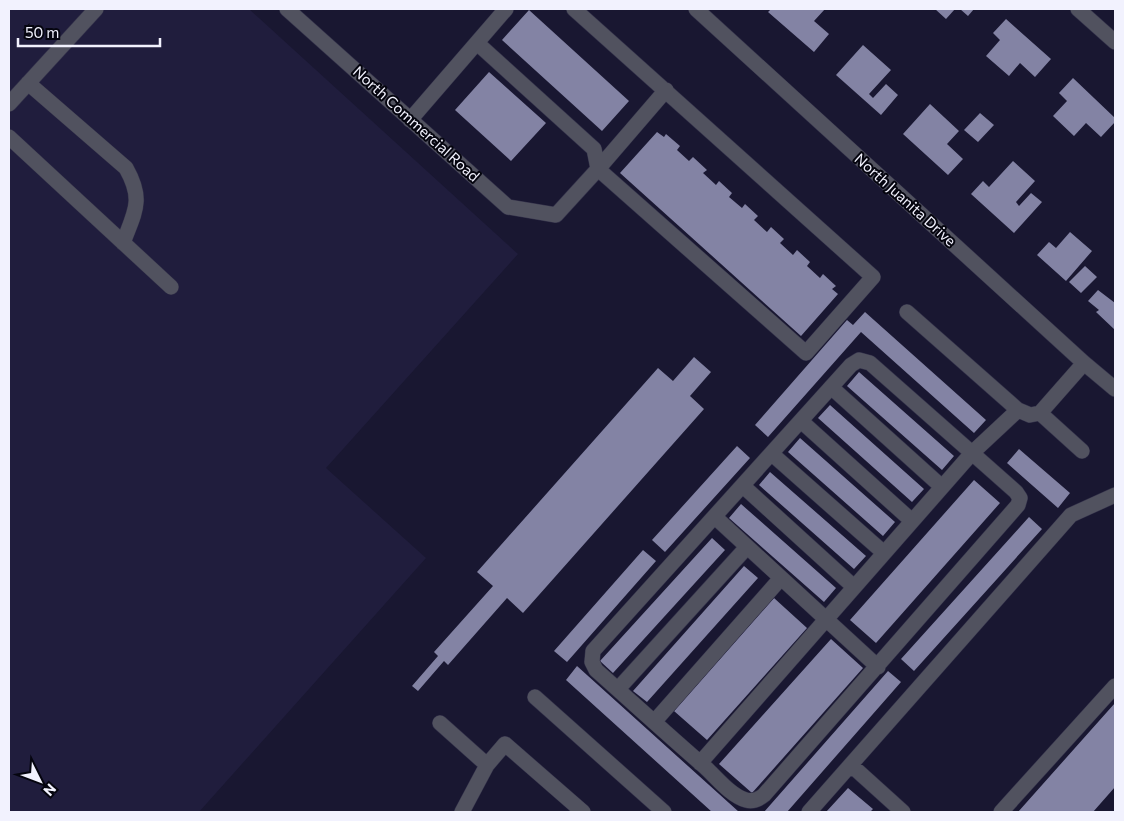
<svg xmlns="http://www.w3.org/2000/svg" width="1124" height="821" viewBox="0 0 1124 821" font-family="Commissioner,sans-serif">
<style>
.built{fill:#201d3d}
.building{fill:#8383a4}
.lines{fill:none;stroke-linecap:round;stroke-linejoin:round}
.minor-casing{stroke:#33314a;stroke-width:16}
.minor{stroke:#51525f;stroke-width:15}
.labels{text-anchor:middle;stroke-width:4;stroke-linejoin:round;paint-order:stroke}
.street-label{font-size:15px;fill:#f2f2fe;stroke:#05050f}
</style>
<rect width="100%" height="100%" fill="#191731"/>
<!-- built -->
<path class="built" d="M9,9H249L518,254L326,468L426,558L199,812H9Z"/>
<!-- building -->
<path class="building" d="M771,9H825L814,21L829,34L814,52L768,12Z
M935,9H955L946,19Z
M960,9H974L968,16Z
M529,10L629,101L602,131L502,40Z
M1006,19L1051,59L1035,77L1020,63L1009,76L986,56L1000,40L993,33Z
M863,45L891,70L869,94L873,98L886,84L898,95L881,115L836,75Z
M489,72L546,123L511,161L455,110Z
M1073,78L1115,118V122L1101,137L1086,123L1074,136L1053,116L1067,101L1059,93Z
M930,104L959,131L947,144L963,159L948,175L903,134Z
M980,113L994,125L978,142L964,130Z
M657,132L664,137L666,134L680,146L677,150L689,161L693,157L707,170L703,173L716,185L719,181L732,193L729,197L742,208L745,204L758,216L754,220L767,232L771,227L784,239L780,243L793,255L797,250L810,262L807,266L820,278L823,274L836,286L832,289L838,294L801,336L620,173Z
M1013,161L1035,181L1016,202L1019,206L1031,193L1042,202L1014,233L971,194L983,181L989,187Z
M1070,232L1092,251L1066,281L1037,255L1049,242L1056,248Z
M1085,266L1097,277L1081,293L1069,282Z
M1098,290L1115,303V330L1096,312L1099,310L1088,301Z
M865,312L986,420L974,433L861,332L768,437L755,425L847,320L853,325Z
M694,357L711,372L690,396L704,409L523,613L507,598L448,665L444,661L418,691L412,686L438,656L434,652L493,586L477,572L658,368L673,381Z
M859,372L954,456L942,470L847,386Z
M830,405L924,489L912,502L818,418Z
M800,438L895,522L883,536L788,452Z
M737,446L750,458L665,552L652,540Z
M1019,449L1070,493L1058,508L1007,463Z
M770,472L866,556L854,569L759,485Z
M974,480L1000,503L876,643L850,620Z
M741,504L836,588L824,602L729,518Z
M1029,517L1042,529L914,671L901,659Z
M712,538L725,550L613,673L600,661Z
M643,550L656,561L567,662L554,651Z
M744,566L758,578L647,702L633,691Z
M774,598L807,628L707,740L674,711Z
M831,639L863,668L752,793L719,764Z
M577,666L739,812H712L566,680Z
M888,671L901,682L787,812H764Z
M1115,703V787L1093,812H1018Z
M848,788L873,809L870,812H826Z"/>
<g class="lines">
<!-- minor casing -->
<g class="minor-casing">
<path id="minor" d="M287,9L508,207L556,215L598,169L806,353L873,277L574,9
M696,9L1084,363L1115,389
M1078,9L1115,42
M477,43L594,149L598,169
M28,83L126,168C144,200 135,211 123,243
M9,104L96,9
M410,120L506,9
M9,137L171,287
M598,169L666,90
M907,312L1018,410L1030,415L1040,413L1084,363
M831,387L942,487
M1040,413L1082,451
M801,421L912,521
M772,454L884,553
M743,486L854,587
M715,517L878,667
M618,689L747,547
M535,697L664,812
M654,722L781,578
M440,723L487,765L462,812
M700,763L972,453L870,363L859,360L851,365L593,651L592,662L596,670C632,702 668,735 705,767C716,777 731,796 746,800C753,802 759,799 764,795L1018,505L1020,498L1016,492L972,453L1018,410
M487,765L505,744L583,812
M851,765L903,812
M809,812L1071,515L1115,495
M1001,812L1115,686"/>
</g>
<!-- minor -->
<use href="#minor" class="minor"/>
</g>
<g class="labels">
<!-- street labels -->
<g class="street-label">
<text transform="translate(416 124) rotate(42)" y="5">North Commercial Road</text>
<text transform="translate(905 200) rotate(42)" y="5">North Juanita Drive</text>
</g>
</g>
<!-- border -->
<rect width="1124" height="821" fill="none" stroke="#f2f2fe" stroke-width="20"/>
<!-- north arrow -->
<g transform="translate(40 781) rotate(132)" stroke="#05050f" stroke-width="4" paint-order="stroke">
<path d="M0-4L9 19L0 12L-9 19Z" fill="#f2f2fe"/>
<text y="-8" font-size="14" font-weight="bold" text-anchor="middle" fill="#f2f2fe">N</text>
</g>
<!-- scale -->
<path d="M18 38v8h142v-8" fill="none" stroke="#f2f2fe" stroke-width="2.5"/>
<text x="25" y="38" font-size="15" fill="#f2f2fe" stroke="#05050f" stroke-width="4" paint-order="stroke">50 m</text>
</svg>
